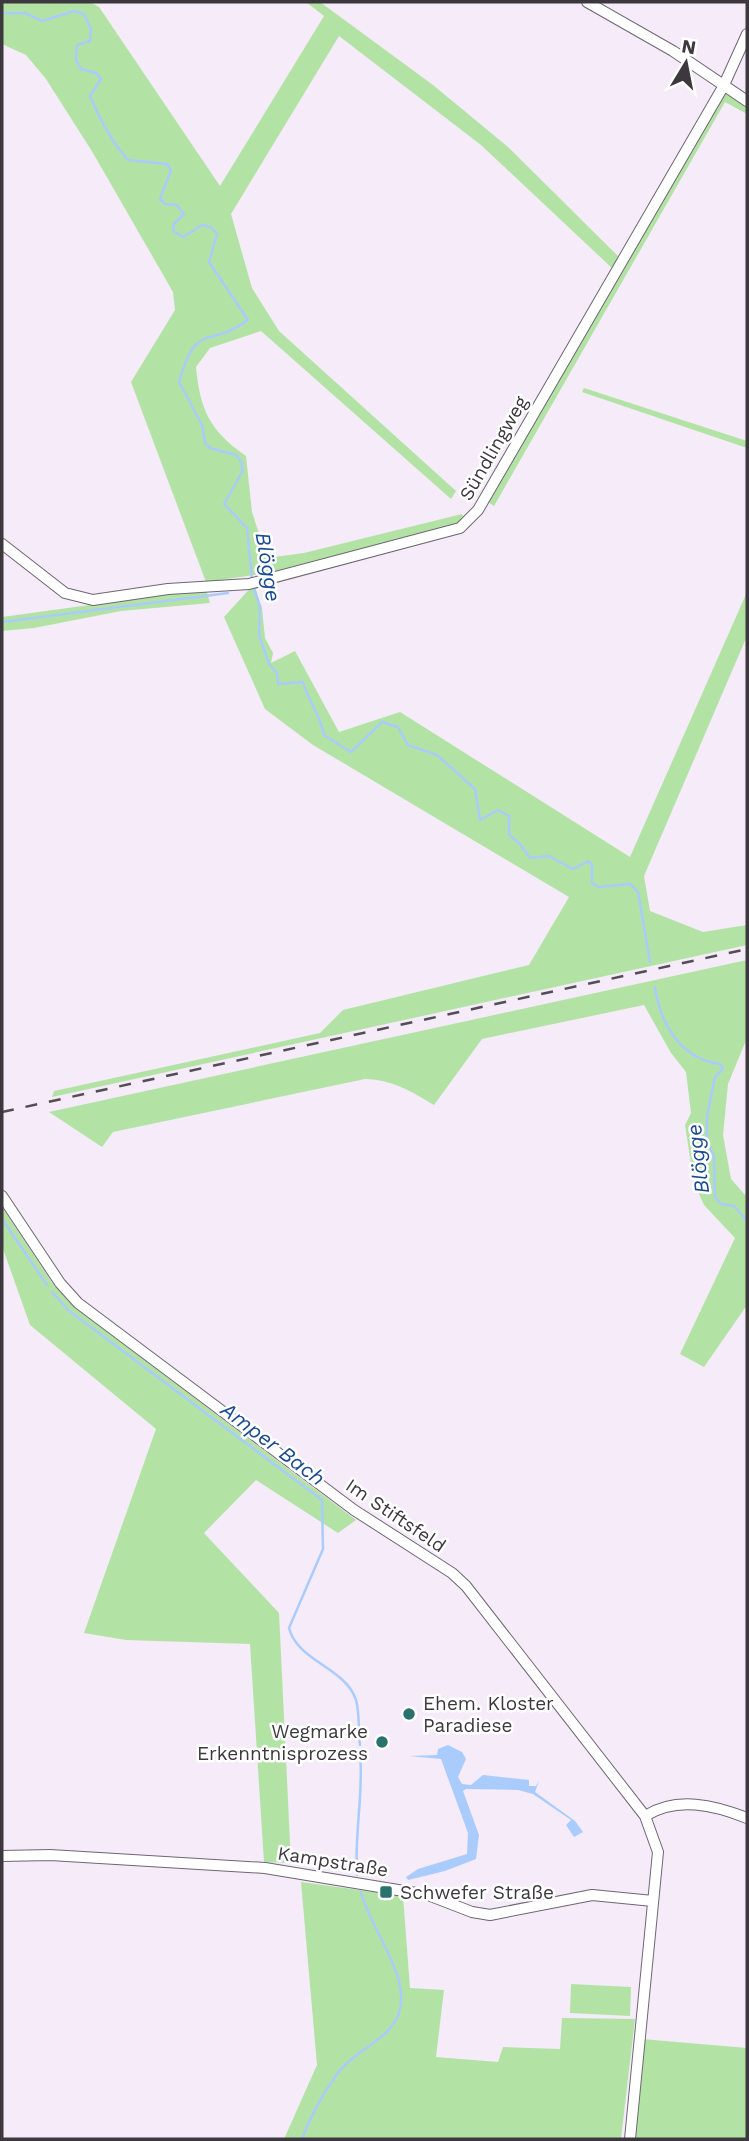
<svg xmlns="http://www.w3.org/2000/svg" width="749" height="2141" viewBox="0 0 749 2141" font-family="'Work Sans',sans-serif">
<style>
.green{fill:#b2e3a5}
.water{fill:#aaccfd}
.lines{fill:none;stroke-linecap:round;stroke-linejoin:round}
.stream{stroke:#aaccfd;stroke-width:2.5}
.minor-casing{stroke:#6e6672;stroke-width:12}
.minor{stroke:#fff;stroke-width:10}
.rail{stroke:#524e54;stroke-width:2.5;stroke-dasharray:12 12;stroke-linecap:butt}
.poi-dot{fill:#2a736c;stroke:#fff;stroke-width:2.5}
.labels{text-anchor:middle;stroke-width:5;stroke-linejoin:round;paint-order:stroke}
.street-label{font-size:19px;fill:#3c383d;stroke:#fff}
.poi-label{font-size:19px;fill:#3c383d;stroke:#fff;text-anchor:start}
.water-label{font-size:21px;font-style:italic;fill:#1a4a91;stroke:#fff}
</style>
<rect width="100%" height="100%" fill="#f5ebf9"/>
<!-- green -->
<path class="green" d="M2,2H90L99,7L220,186L324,16L306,2H320L433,85L508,147L620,258L613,269L481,145L339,36L231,214L252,288L279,331L456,491L451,499L261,331L210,348L196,367C200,410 210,431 246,456L252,512L267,558L304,553L462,514L465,521L302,568L206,582L131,382L175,310L173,292L93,153L46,79L26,55L2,44Z
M726,93L747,106V114L725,102L494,506L485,500L720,95Z
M584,388L747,441V448L582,392Z
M254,584L262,608L265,638L273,653L271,663L295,651L339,732L400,712L630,857L747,592V636L644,876L650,911L703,932L747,925V945L52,1097L54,1091L320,1033L343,1010L529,965L569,897L313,745L265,709L224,617Z
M206,589L210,603L121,611L34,628L2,631V617Z
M747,960V1038L728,1084L723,1135L731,1179L747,1197V1305L704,1367L680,1354L735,1238L704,1205L694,1183L685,1125L691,1113L686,1072L671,1053L644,1005L482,1039L434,1105C411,1091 393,1080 365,1079L113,1132L102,1147L49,1112Z
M2,1207L53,1284L74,1307L356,1520L338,1533L256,1480L204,1533L279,1613L291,1863L264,1862L250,1644L126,1640L84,1633L156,1429L30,1325L2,1246Z
M301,1882L403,1896L410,1988L444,1990L436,2057L498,2062L503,2047L560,2049L562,2018L635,2019L621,2139H284L317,2065Z
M571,1984L631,1987L630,2016L570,2013Z
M642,2039L747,2048V2139H633Z"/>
<!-- water -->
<path class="water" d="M448,1745L462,1752L466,1759L458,1777L462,1784L471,1785L483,1775L529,1780V1786H536L539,1781L535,1792L575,1821L583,1832L574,1837L566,1825L571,1820L533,1794L518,1790L466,1789L463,1791L479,1835L476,1859L445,1871L408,1880L406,1877L418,1869L467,1854L468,1833L441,1759L409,1756L437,1755L438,1749Z"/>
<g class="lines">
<!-- stream -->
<path class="stream" d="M2,13H25L42,21L74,11L84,14L91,29L90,41L77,45L76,60L81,69L96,73L101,79L90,96C100,120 112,142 128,160L167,164L171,170L160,199L165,204L177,205L184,214L174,224L173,231L183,237L202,225L211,227L217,234L209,262L248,320C206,351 198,318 179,382L202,425L205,443L210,448L236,455L242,463V472L224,504L247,528L252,580
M253,586L260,607L259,635L269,664L277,673L278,684L303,682C308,701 321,716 324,735L351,752L382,722L398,727L408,745L437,755L475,789L480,820L498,810L509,816V835L520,844L530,858L549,856L573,869L588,861L592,865V883L598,887L630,884L638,892L650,962
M2,622L228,593
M655,987C660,1024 681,1059 720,1064L723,1069L715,1077L707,1116V1142L714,1156L715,1197L721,1204L734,1206L747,1221
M2,1219L47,1285
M52,1292L68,1310L322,1500L323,1549L289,1628C297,1661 346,1668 356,1700C360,1714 358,1731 360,1745
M357,1875C354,1834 364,1793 360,1752
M302,2139C310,2118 322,2095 335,2077C359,2041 413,2038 399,1981C391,1950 369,1923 361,1892"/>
<!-- minor casing -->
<g class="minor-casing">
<path id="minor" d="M587,2L673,51L747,101
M2,544L65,593L93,600L168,589L249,584L460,528L478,510L723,87L747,34
M2,1196L60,1283L78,1303L354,1510L452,1573L466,1586L645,1816L658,1852L630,2139
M645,1816C677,1796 714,1805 747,1818
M2,1856L50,1855L265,1868L428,1895L472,1912L490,1915L592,1895L653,1901"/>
</g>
<!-- minor -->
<use href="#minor" class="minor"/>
<!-- rail -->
<path class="rail" d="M2,1112L747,949"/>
</g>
<!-- markers -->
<g class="poi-dot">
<circle cx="409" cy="1714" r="7"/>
<circle cx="382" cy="1742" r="7"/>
<rect x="379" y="1885" width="14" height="14" rx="3.5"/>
</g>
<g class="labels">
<!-- street labels -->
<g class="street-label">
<text transform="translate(493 448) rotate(-60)" y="7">Sündlingweg</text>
<text transform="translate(396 1515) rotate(34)" y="7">Im Stiftsfeld</text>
<text transform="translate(333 1861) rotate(9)" y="7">Kampstraße</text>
</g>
<!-- poi labels -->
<g class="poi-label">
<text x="423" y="1710">Ehem. Kloster<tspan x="423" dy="22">Paradiese</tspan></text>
<text x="368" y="1738" text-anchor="end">Wegmarke<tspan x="368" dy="22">Erkenntnisprozess</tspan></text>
<text x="400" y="1899">Schwefer Straße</text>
</g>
<!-- water labels -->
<g class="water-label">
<text transform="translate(268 567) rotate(81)" y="7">Blögge</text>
<text transform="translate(698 1159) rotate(-97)" y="7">Blögge</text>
<text transform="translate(273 1444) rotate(37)" y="7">Amper Bach</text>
</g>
</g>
<!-- border -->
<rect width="749" height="2141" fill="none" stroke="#3c383d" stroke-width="7"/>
<!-- north arrow -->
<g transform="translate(686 63) rotate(10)" stroke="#ffffff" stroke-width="5" paint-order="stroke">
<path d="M0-5L12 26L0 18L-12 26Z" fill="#3c383d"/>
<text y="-10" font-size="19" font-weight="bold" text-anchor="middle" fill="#3c383d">N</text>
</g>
</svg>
